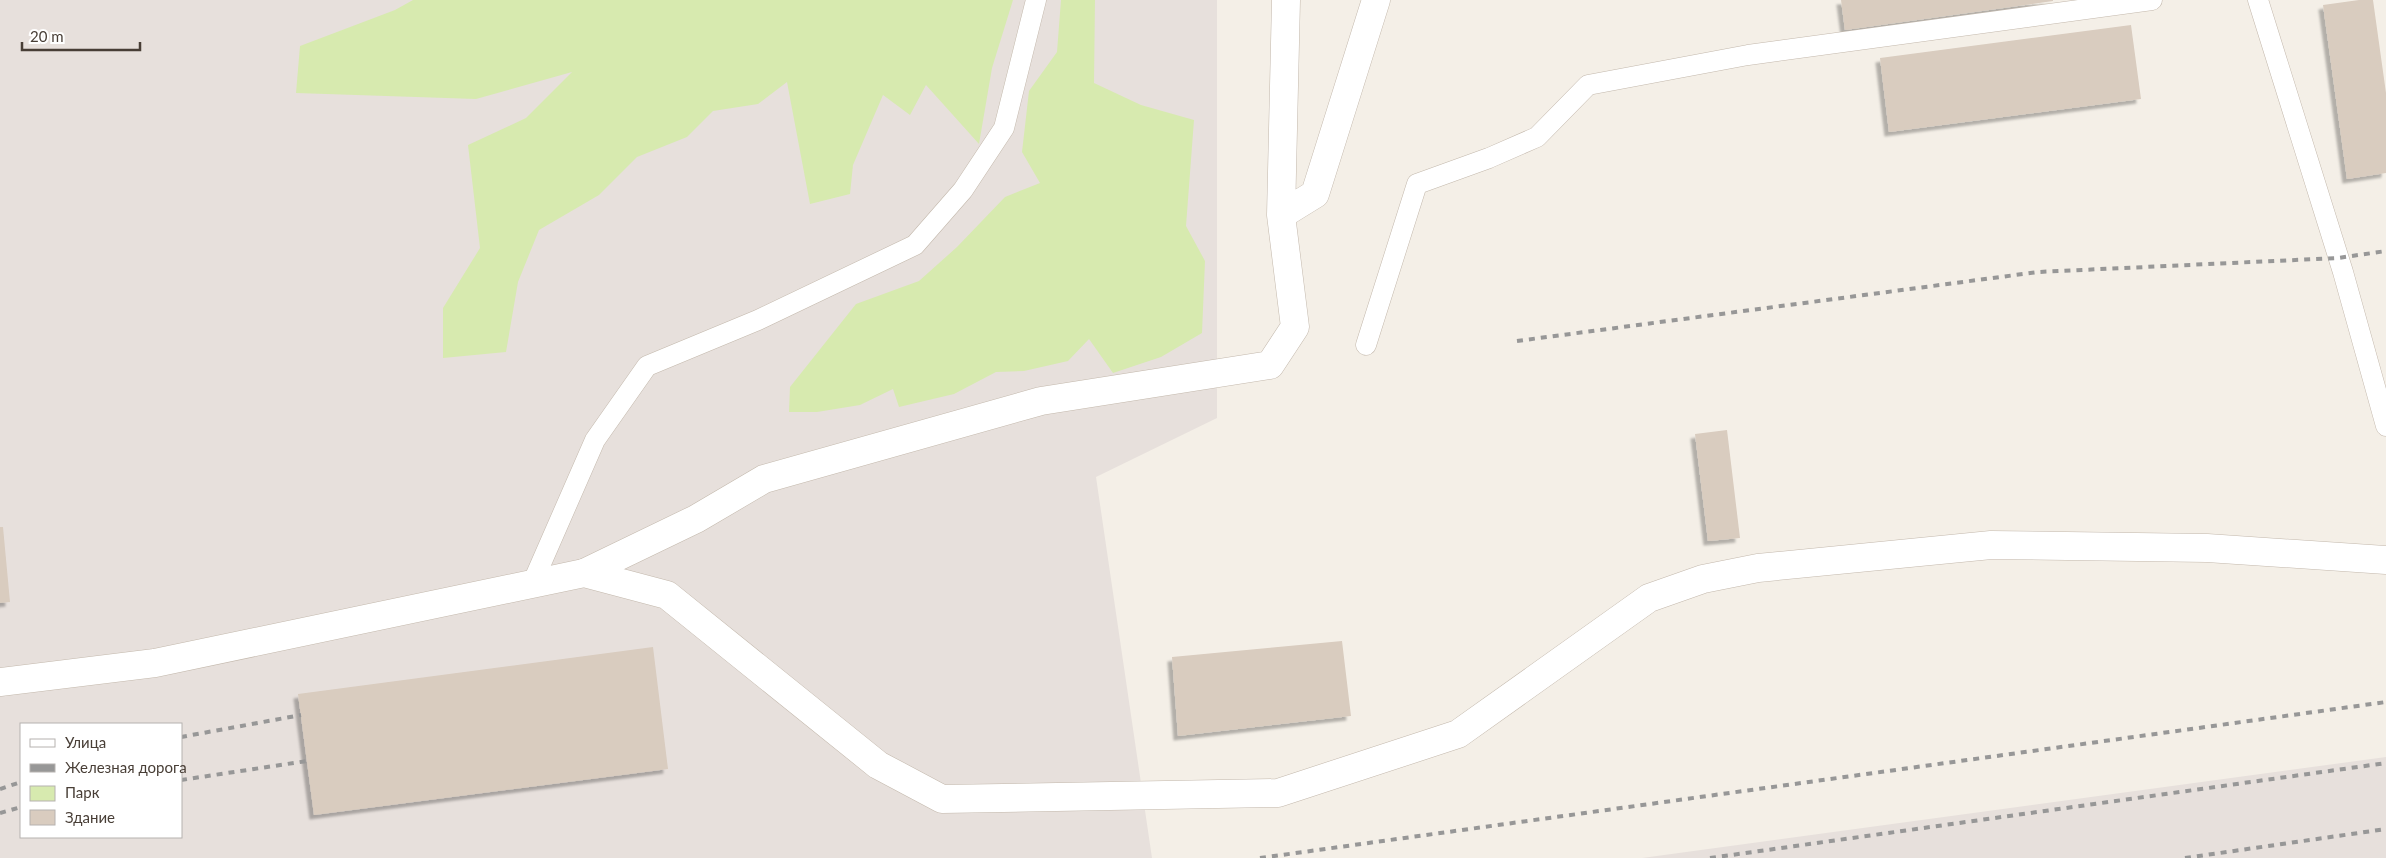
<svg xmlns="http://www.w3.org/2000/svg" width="2386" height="858" viewBox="0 0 2386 858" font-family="Lato,sans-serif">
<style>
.industrial{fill:#e7e0dc;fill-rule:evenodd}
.green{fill:#d7eaaf}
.building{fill:#d9ccbf;filter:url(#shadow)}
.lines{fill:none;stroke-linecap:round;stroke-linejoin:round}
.service-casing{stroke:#c3b8ac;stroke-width:21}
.minor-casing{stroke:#c3b8ac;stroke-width:29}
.tertiary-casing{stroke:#c3b8ac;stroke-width:29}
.service{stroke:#fff;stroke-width:20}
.minor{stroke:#fff;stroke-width:28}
.tertiary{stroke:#fff;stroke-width:28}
.rail{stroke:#979797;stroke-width:4;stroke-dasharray:6 6;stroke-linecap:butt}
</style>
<defs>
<filter id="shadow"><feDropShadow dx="-4.5" dy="4.5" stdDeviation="1" flood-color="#0004"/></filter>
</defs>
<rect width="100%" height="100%" fill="#f4efe7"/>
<!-- industrial -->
<path class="industrial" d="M0,0H1217V418L1096,477L1152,858H0ZM21,724H181V837H21Z
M2386,757V858H1642Z"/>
<!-- green -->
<path class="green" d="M413,0H1013L992,68L979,144L926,85L910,115L883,95L853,165L850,194L810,204L787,82L758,104L713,111L687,137L637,157L599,195L539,230L518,282L506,352L443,358V308L480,248L468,145L526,118L572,72L476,99L296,93L300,46L395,10Z
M1061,0H1095L1094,83L1141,105L1194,120L1186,226L1205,261L1202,333L1161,357L1113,373L1089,339L1068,361L1024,371L996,372L954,394L899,407L893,389L860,405L817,412H789L790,387L856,304L919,281L957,247L1005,197L1040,183L1022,152L1029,91L1057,52Z"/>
<!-- building -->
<path class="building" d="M1841,0H2053V1L1845,30Z
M2359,0H2373L2386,93V173L2347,179L2323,5Z
M2131,25L2141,99L1889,132L1880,58Z
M1727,430L1740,538L1708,541L1695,434Z
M0,527H3L10,602L0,603Z
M1342,641L1351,716L1178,736L1172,657Z
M653,647L668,769L314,815L298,694Z"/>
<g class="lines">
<!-- service casing -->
<g class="service-casing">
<path id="service" d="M2258,0L2343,272L2386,426
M1366,345L1417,184L1489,158L1537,137L1588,85L1748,55L2152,0
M532,584L595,440L647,366L758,320L915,245L963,190L1004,128L1036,0"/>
</g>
<!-- minor casing -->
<g class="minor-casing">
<path id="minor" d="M1281,215L1315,194L1376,0
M584,573L696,519L764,479L1041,401L1270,365L1295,327L1281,215L1286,0"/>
</g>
<!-- tertiary casing -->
<g class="tertiary-casing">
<path id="tertiary" d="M0,682L155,663L584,573L667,595L878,765L942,799L1278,793L1458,734L1649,598L1703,579L1758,568L1991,545L2207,548L2386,560"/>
</g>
<!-- service -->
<use href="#service" class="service"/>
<!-- minor -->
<use href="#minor" class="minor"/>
<!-- tertiary -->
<use href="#tertiary" class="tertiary"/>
<!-- rail -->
<path class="rail" d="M1517,341L2038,272L2338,258L2386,251
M181,737L301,715
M181,780L307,761
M0,789L21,782
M0,813L21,807
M1260,858L2386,702
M1710,858L2386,763
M2185,858L2386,829"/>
</g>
<!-- legend -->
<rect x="20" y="723" width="162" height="115" fill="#ffffff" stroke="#b6b2af"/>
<rect x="30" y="739" width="25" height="8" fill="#ffffff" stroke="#b6b2af"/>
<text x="65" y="748" font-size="15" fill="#483e36">Улица</text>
<rect x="30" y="764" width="25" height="8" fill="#979797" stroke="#b6b2af"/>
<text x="65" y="773" font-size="15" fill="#483e36">Железная дорога</text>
<rect x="30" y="786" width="25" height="15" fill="#d7eaaf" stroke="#b6b2af"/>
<text x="65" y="798" font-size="15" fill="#483e36">Парк</text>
<rect x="30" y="810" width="25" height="15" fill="#d9ccbf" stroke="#b6b2af"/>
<text x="65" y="823" font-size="15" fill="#483e36">Здание</text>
<!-- scale -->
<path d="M22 42v8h118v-8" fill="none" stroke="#483e36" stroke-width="2.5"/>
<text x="30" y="42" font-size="15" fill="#483e36" stroke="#ffffff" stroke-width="4" paint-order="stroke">20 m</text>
</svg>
